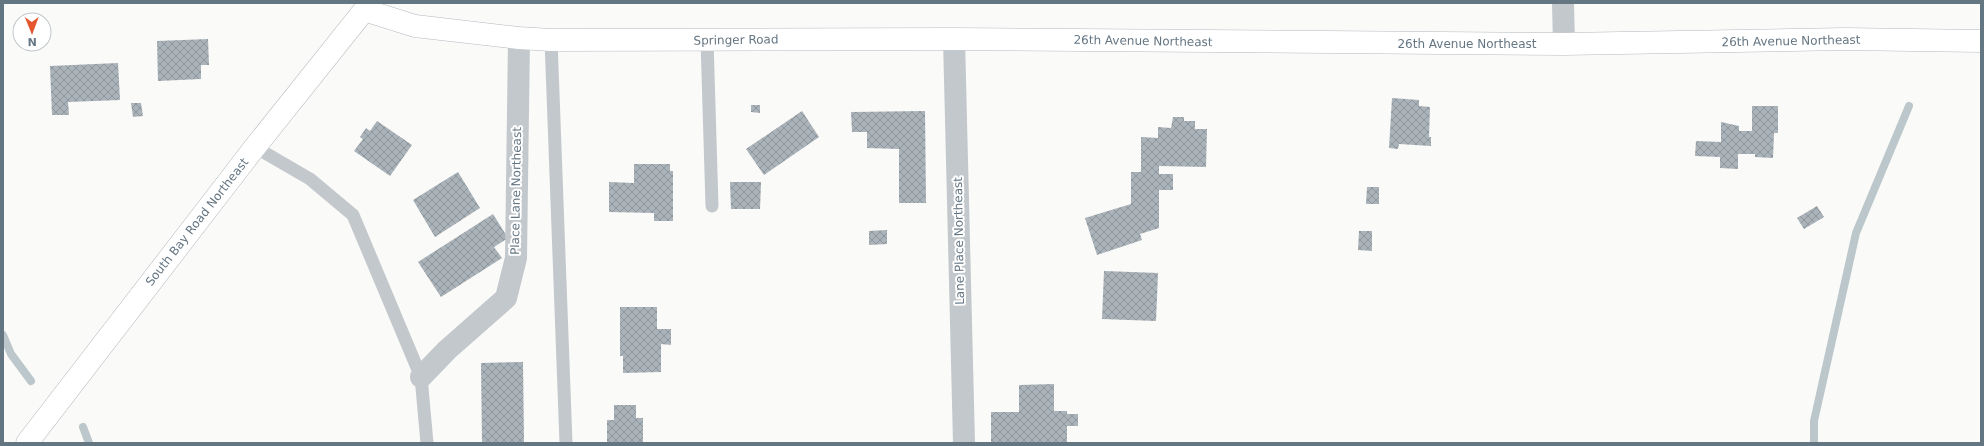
<svg xmlns="http://www.w3.org/2000/svg" width="1984" height="446" viewBox="0 0 1984 446" font-family="'DejaVu Sans',sans-serif">
<style>
.lines{fill:none;stroke-linecap:round;stroke-linejoin:round}
.stream{stroke:#bbc7cb;stroke-width:8}
.building{fill:url(#building-cross-hatch)}
.secondary-casing{stroke:#b3babf;stroke-width:23}
.lane{stroke:#c3c8cc;stroke-width:13}
.street{stroke:#c3c8cc;stroke-width:22}
.secondary{stroke:#fff;stroke-width:22}
.labels{text-anchor:middle;stroke-width:4;stroke-linejoin:round;paint-order:stroke}
.street-label{font-size:12px;fill:#657683;stroke:#fff}
</style>
<defs>
<pattern id="building-cross-hatch" width="8" height="8" patternUnits="userSpaceOnUse"><rect width="8" height="8" fill="#aab3b9"/><path d="M0 0l8 8M0 8l8-8" fill="none" stroke="#8e969c"/></pattern>
</defs>
<rect width="100%" height="100%" fill="#fafaf8"/>
<g class="lines">
<!-- stream -->
<path class="stream" d="M3,335L11,354L31,381
M83,427L89,443
M1814,443V421L1856,233L1909,106"/>
</g>
<!-- building -->
<path class="building" d="M208,39L209,65H201V79L158,81L157,41Z
M118,63L120,100L68,102L69,115H52L50,66Z
M1392,98L1419,100V106L1430,107L1429,137H1431V146L1399,144L1398,149L1389,148Z
M131,103H141L143,116L133,117Z
M751,105H760V113L751,112Z
M1752,106H1778V133H1774L1773,158L1755,157V154H1738V169L1720,168V157L1695,156L1696,141L1721,142V122L1739,126V131H1752Z
M802,111L819,137L764,175L746,149Z
M925,111L926,203H899V149L867,148V132H852L851,112Z
M1173,117H1184V121H1195V129H1207L1206,167L1159,166V174H1173V190H1159V228L1140,234L1142,240L1097,255L1085,218L1131,204V172H1141V137L1158,138V127L1171,128Z
M377,121L412,145L390,176L354,151L363,139L360,137L366,128L370,131Z
M634,164H670V171H673V221H654V213L609,212V182L634,183Z
M458,172L480,208L435,237L413,200Z
M730,182H761L760,209H731Z
M1367,187H1379V204H1366Z
M1817,206L1824,217L1804,229L1797,218Z
M493,214L508,238L494,247L502,258L441,297L418,262Z
M887,230V244L869,245V231Z
M1359,231H1372V251L1358,250Z
M1104,271L1158,273L1156,321L1102,319Z
M620,307H657V329H671V345L661,344V372L623,373V356H620Z
M523,362L524,443H482L481,363Z
M1054,384V411H1067V414H1078V426H1067V443H991V412H1019V385Z
M614,405H636V418H643V443H607V420H614Z"/>
<g class="lines">
<!-- secondary casing -->
<g class="secondary-casing">
<path id="secondary" d="M364,10L415,26L519,38L551,40L954,39L1564,44L1845,39L1981,41
M27,443L255,147L370,3"/>
</g>
<!-- lane -->
<path class="lane" d="M551,40L566,443
M707,40L712,206
M255,147L310,179L353,215L421,377L427,443"/>
<!-- street -->
<path class="street" d="M1563,3L1564,44
M954,39L964,443
M421,377L447,350L506,298L516,258L519,38"/>
<!-- secondary -->
<use href="#secondary" class="secondary"/>
</g>
<g class="labels">
<!-- street labels -->
<g class="street-label">
<text transform="translate(736 40) rotate(-1)" y="4">Springer Road</text>
<text transform="translate(1143 41) rotate(1)" y="4">26th Avenue Northeast</text>
<text transform="translate(1791 41) rotate(-1)" y="4">26th Avenue Northeast</text>
<text x="1467" y="48">26th Avenue Northeast</text>
<text transform="translate(516 191) rotate(-89)" y="4">Place Lane Northeast</text>
<text transform="translate(197 222) rotate(-52)" y="4">South Bay Road Northeast</text>
<text transform="translate(959 241) rotate(-91)" y="4">Lane Place Northeast</text>
</g>
</g>
<!-- border -->
<rect width="1984" height="446" fill="none" stroke="#657683" stroke-width="8"/>
<!-- north arrow -->
<g transform="translate(32 32) rotate(179)"><circle r="19" fill="#ffffff" stroke="#c1c8cd"/>
<path d="M0-3L7 15L0 10L-7 15Z" fill="#e4572e"/>
<text y="-6" font-size="11" font-weight="bold" text-anchor="middle" fill="#657683">N</text>
</g>
</svg>
